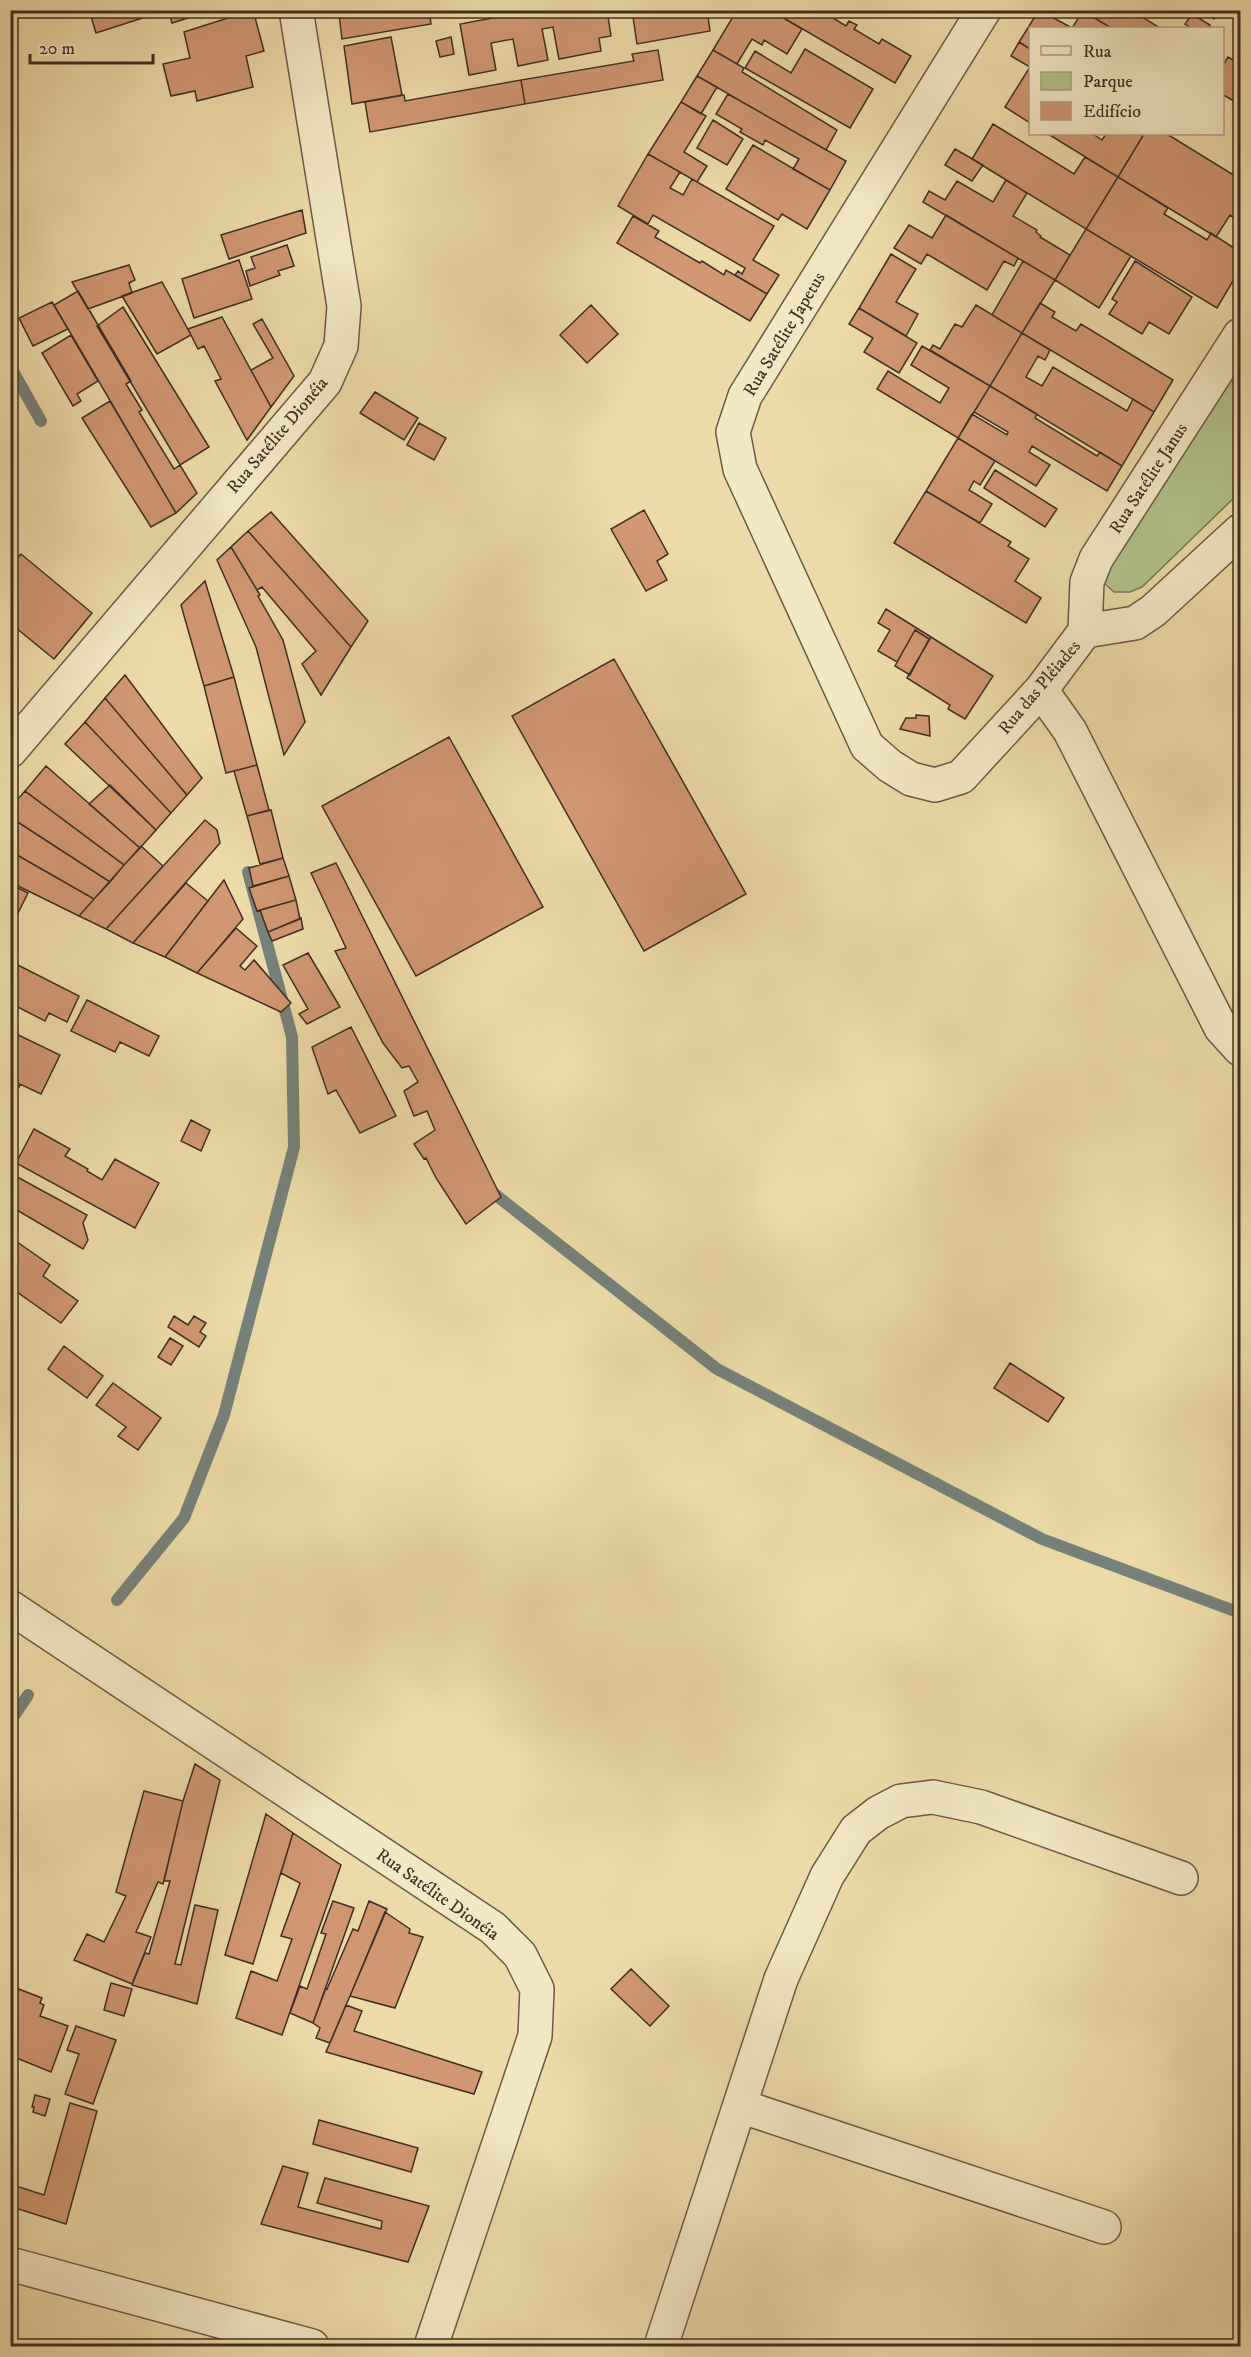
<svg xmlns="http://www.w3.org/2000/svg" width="1251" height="2357" viewBox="0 0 1251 2357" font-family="'IM FELL DW Pica',serif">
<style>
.green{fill:#b2c18b;stroke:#787858;stroke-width:1.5}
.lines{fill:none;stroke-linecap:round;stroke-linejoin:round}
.stream{stroke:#77817a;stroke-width:12}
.building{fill:#d19772;stroke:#3f2e26;stroke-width:1.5}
.minor-casing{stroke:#6a5946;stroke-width:36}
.minor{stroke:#f3e8c6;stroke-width:33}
.labels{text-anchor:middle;stroke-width:6;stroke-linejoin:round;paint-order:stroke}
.street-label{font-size:18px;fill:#3f2e26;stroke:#f3e8c6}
</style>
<rect width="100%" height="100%" fill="#ecdba8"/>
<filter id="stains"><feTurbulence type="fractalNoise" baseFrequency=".00333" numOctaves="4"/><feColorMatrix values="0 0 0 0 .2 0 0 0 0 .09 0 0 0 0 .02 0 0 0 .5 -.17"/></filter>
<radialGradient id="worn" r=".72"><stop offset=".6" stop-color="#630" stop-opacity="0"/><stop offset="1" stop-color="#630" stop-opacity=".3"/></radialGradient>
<!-- green -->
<path class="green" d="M1240,351V492L1142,587L1130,592H1114L1105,584L1104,562Z"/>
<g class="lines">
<!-- stream -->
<path class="stream" d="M10,366L41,421
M487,1188L717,1369L1042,1539L1240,1613
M117,1600L184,1518L224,1415L294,1147L292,1037L248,872
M10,1722L28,1695"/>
</g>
<!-- building -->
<path class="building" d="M89,10H157L158,13L96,33Z
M168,10H214L172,23Z
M253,10L264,51L246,56L253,87L197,101L195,91L171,96L163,64L190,58L184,32Z
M357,10H429L431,24L342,39L339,14Z
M536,10H607L611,36L599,38L601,51L559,59L553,27L542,29L548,60L518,66L513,39L491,43L496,70L469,75L460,24Z
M632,10H707L710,31L637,44Z
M737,10H770L802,29L787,54L764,40L762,45L752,39L737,64L713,50Z
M770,10H820L846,26L849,21L857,25L854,29L879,44L882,39L911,56L895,83Z
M1039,10L1072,28H1030V49L1019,42Z
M1082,10H1131L1160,28H1111Z
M1155,10H1167L1164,16Z
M1200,10H1219L1214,19Z
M1083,11L1111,28H1072Z
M1192,14L1210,25L1208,28H1191L1185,24Z
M391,37L402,95L352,104L344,46Z
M451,37L454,54L440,57L436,41Z
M1019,42L1030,49V123L1005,107L1030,67L1011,56Z
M805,49L873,89L850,128L745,68L755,51L791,73Z
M658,50L663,80L525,104L521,80L634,61L632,54Z
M713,50L744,68L742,72L837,130L826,150L697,76Z
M1228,57L1240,64V105L1222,94V67Z
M697,76L717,87L701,114L681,102Z
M521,80L525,104L370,132L365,102L404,95L405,101Z
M728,94L846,161L830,190L793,169L799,159L765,140L763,145L740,132L742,129L716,114Z
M681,102L706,116L684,152L707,166L697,182L648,154Z
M713,120L743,139L727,165L697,148Z
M993,124L1074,174L1085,157L1118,177L1086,229L972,159Z
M1048,134H1093L1102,140L1106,134H1144L1118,177Z
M1144,134H1167L1240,179V221L1230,215L1216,237L1118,177Z
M753,145L830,190L807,229L782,214L778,220L726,189Z
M955,149L983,165L972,181L945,165Z
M648,154L680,172L670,188L683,195L692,179L774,226L753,260L779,275L767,294L735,275L738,271L742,274L745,268L653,215L648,224L618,206Z
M1118,177L1168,208L1164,214L1207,240L1211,233L1240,252V269L1217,308L1086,229Z
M1006,180L1027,193L1013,216L1037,230L1036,232L1041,236L1040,237L1070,255L1055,280L923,202L929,191L945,200L957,181L993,202Z
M302,210L306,233L229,259L221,235Z
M946,215L1018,258L1014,266L1004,261L987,290L927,254L921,264L894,248L909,225L932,238Z
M633,216L659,231L655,237L700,263L702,261L724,275L726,270L767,294L750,321L617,243Z
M1086,229L1131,256L1099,308L1055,280Z
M287,245L294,266L278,271L280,275L250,286L246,271L255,268L251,257Z
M891,254L916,269L896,302L918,314L906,336L859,308Z
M239,260L252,299L194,318L182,279Z
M1023,261L1055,280L1022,333L992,315Z
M1135,261L1192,297L1169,334L1149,322L1142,334L1109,314L1117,302L1112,299Z
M129,265L135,280L129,283L132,293L88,309L72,282Z
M162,282L191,335L157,354L122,296Z
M78,291L131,381L126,384L142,410L139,412L174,469L180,465L197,493L176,513L54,305Z
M52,302L68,329L33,346L19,318Z
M1040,303L1055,312L1052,317L1076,331L1081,324L1173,380L1154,412L1022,333Z
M591,305L618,334L587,363L560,335Z
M976,305L1022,333L990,386L930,350L933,345L940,349L955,324L962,327Z
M123,307L209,447L180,465L97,326Z
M859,308L917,343L899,373L864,352L873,338L849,324Z
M222,317L271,407L247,440L215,381L221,379L204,346L198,349L188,329Z
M262,319L294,376L271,407L251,370L273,358L253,324Z
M1022,333L1050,350L1045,360L1038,356L1026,377L1042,386L1053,367L1127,411L1133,399L1154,412L1122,466L990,386Z
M71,335L98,381L77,394L81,401L73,406L42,353Z
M922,346L990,386L958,438L877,389L888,371L940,403L949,388L911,365Z
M990,386L1037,414L1035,418L1097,456L1100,452L1122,466L1107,491L1032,446L1029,452L1050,465L1036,486L958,438L972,414L1007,435L1008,432L974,412Z
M375,392L418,418L404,440L360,413Z
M110,401L176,513L151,527L82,418Z
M419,423L446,438L434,460L407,445Z
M958,438L995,461L980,485L974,481L969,490L992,504L980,523L926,491Z
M995,470L1057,509L1045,527L984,488Z
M926,491L1011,542L1008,546L1029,559L1015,581L1041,598L1026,623L894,543Z
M644,510L668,554L657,561L667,580L646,591L611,529Z
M271,512L368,621L351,647L248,531Z
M248,531L351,647L321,695L302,664L316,651L262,587L257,590L231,547Z
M231,547L257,590L260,595L258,596L283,640L305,722L284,755L256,647L217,560Z
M21,554L92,613L54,659L10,623V566Z
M205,581L234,677L204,686L181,605Z
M886,609L931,637L929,639L915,630L897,662L878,651L890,630L878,623Z
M915,630L929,639L910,675L895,666Z
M931,637L993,676L965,719L948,709L950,705L907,678Z
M614,659L746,894L644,951L512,716Z
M125,675L202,778L187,795L105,698Z
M234,677L257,765L226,773L204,686Z
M105,698L187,795L171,813L85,722Z
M916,715L929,716L930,736L900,729L906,718H916Z
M85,722L171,813L156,830L65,744Z
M449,737L543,907L416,976L322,806Z
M257,765L269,810L247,816L234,771Z
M46,766L140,848L124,865L25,791Z
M110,785L156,830L140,848L89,804Z
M25,791L124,865L110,882L10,817V808Z
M271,810L283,858L260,864L247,816Z
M10,817L110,882L94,899L10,851Z
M205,820L217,830L220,843L133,943L106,929Z
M141,846L163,866L106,929L79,916Z
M10,851L94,899L79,916L10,882Z
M283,858L289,876L253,886L249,868Z
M336,863L501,1197L466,1224L436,1178L426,1158L424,1159L414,1144L435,1130L427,1111L414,1116L404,1091L418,1082L409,1066L402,1068L383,1043L335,951L346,948L311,873Z
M289,876L296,900L257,911L249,888Z
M224,880L243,919L197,973L165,957Z
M186,883L208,901L165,957L133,943Z
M10,884L28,893L17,915L10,911Z
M296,900L300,919L268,932L260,910Z
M301,918L303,929L272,941L268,932Z
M236,928L257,946L240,966L245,970L254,960L291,1003L281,1012L197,973Z
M308,953L340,1007L307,1024L299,1014L308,1009L283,965Z
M10,961L79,996L67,1022L49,1013L45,1021L10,1003Z
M87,1000L159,1036L149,1056L120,1042L115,1052L71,1031Z
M351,1027L396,1116L360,1133L336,1090L328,1094L312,1047Z
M10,1031L60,1055L41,1094L20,1084L19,1087L10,1083Z
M191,1120L210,1130L201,1151L181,1141Z
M34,1129L70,1149L65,1156L88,1169L87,1171L102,1180L115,1159L159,1183L135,1228L16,1163Z
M10,1173L87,1215L83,1223L88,1240L83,1249L10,1206Z
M10,1237L50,1265L43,1276L78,1301L61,1323L10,1287Z
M174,1316L188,1325L194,1316L206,1323L200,1332L206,1336L199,1347L168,1327Z
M170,1338L183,1346L171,1365L158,1357Z
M64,1346L103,1376L87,1398L48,1369Z
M1010,1363L1064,1398L1048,1422L994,1388Z
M113,1383L161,1418L138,1450L118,1436L126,1427L96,1405Z
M195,1764L220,1780L175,1964L181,1965L195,1905L218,1910L197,2004L132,1985L145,1953L149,1954L170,1881H164L183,1801Z
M144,1791L183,1801L163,1884L158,1882L136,1932L151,1937L132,1984L74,1960L87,1934L104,1942L126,1896L116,1892Z
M10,1811L18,1815L10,1829Z
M266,1814L293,1833L253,1964L225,1955Z
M293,1833L341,1865L282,2035L236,2018L251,1971L277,1981L292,1939L281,1936L300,1883L281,1873Z
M333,1901L354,1908L313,2023L290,2013L300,1986L307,1989L326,1934L321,1933Z
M369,1901L387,1909L330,2043L316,2038L320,2028L313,2023L326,1988L327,1989L353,1929L358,1931Z
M385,1912L410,1929L409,1933L423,1937L395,2008L350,1996Z
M10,1967L15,1968L10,1982Z
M631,1969L669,2006L650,2026L611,1989Z
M111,1983L132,1989L124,2016L104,2010Z
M16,1988L42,1998L40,2003L44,2005L40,2016L68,2026L51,2072L14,2057V2055L10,2053V2016L13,2010L10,2009V2003Z
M346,2005L362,2011L354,2031L482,2072L474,2094L326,2052Z
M76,2026L116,2040L93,2104L65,2094L79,2054L67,2050Z
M35,2095L50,2099L45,2116L33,2112L34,2107H32Z
M70,2103L97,2111L66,2224L12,2207L15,2198L10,2197V2184L44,2195Z
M319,2120L418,2148L411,2172L313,2144Z
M283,2166L308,2173L298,2207L381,2229L382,2221L317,2203L325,2178L429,2206L408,2262L261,2224Z"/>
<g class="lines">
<!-- minor casing -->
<g class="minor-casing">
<path id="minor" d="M984,10L745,396L733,432L740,469L867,746L890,766L911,779L935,785L961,777L1041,690L1085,631L1135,623L1153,611L1240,531
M1085,631L1087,582L1096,559L1240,335
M1041,690L1070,731L1221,1028L1240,1049
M10,751L325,382L341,346L344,306L296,10
M10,1607L493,1928L520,1955L537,1989L535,2036L431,2346
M740,2106L1104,2227
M10,2264L312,2346
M661,2346L781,1979L827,1876L856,1830L878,1813L901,1801L933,1797L981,1807L1181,1878"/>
</g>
<!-- minor -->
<use href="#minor" class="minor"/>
</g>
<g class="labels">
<!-- street labels -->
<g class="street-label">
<text transform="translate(784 334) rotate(-59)" y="6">Rua Satélite Japetus</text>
<text transform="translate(277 435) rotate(-50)" y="6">Rua Satélite Dionéia</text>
<text transform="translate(1148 478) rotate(-57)" y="6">Rua Satélite Janus</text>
<text transform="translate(1039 687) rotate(-50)" y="6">Rua das Plêiades</text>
<text transform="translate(438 1894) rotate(35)" y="6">Rua Satélite Dionéia</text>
</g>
</g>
<!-- margin -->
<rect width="1251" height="2357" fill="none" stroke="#ecdba8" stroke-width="36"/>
<rect x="12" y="12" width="1227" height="2333" fill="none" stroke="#3f2e26" stroke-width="3"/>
<rect x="18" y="18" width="1215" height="2321" fill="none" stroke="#3f2e26" stroke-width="1.5"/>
<!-- legend -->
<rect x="1029" y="27" width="195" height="108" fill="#f3e8c6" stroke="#ab9e86" stroke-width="1.5"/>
<rect x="1041" y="46" width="30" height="9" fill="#f3e8c6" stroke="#ab9e86" stroke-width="1.5"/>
<text x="1083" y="57" font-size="18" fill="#3f2e26">Rua</text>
<rect x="1041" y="72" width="30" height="18" fill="#b2c18b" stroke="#ab9e86" stroke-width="1.5"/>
<text x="1083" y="87" font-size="18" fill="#3f2e26">Parque</text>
<rect x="1041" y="102" width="30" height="18" fill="#d19772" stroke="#ab9e86" stroke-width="1.5"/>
<text x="1083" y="117" font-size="18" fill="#3f2e26">Edifício</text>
<!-- scale -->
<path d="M30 54v9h123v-9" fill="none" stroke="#3f2e26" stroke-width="3"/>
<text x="39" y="54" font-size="18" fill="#3f2e26" stroke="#f3e8c6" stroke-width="4.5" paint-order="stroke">20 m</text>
<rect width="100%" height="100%" filter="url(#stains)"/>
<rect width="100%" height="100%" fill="url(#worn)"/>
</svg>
